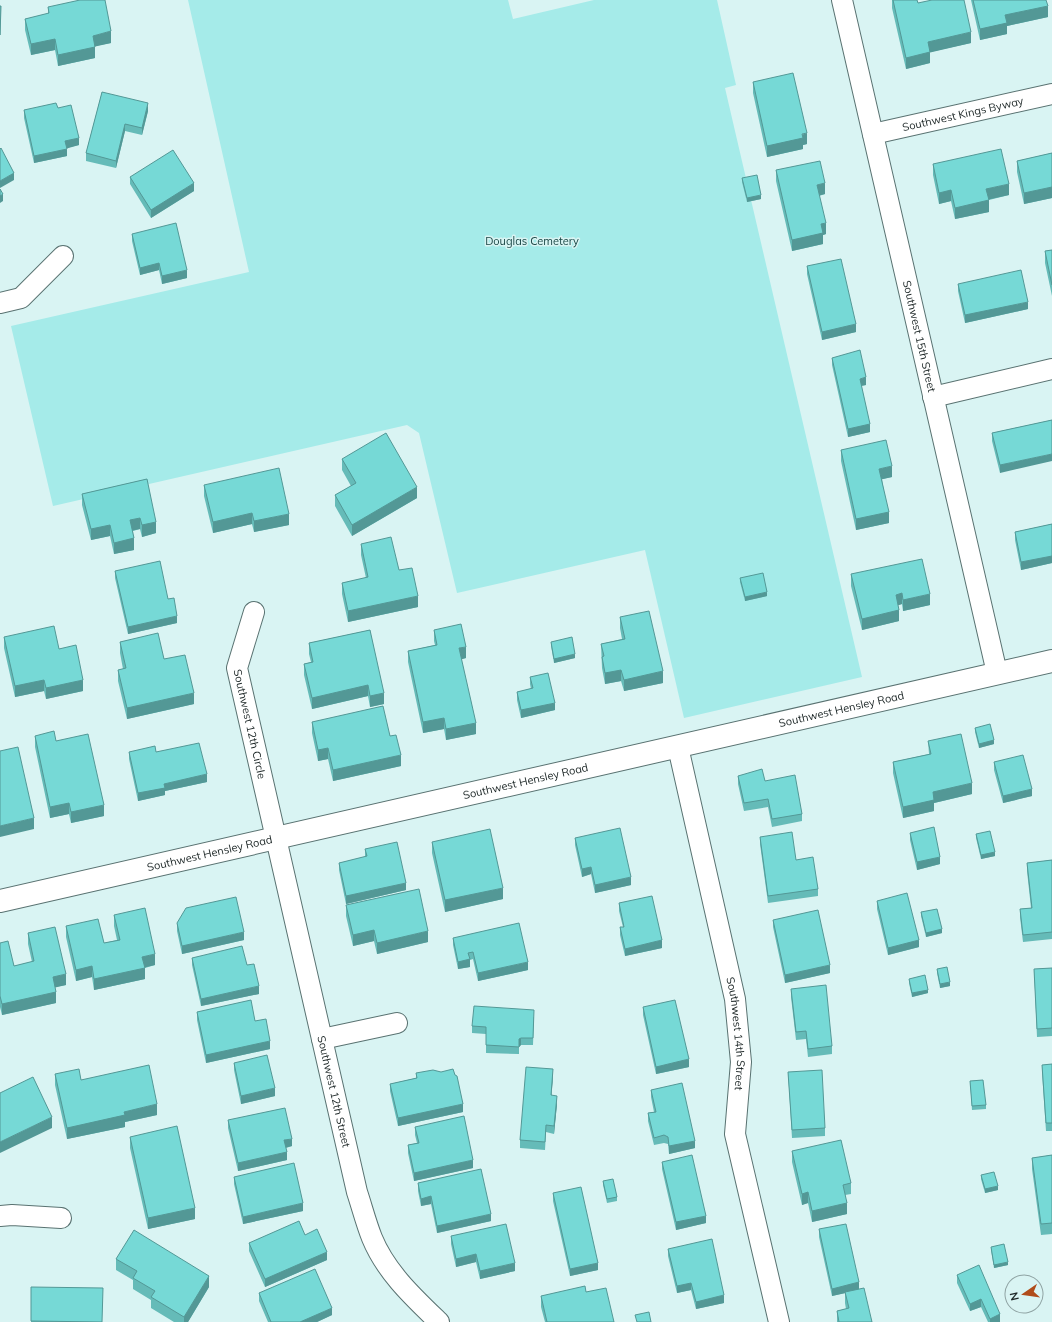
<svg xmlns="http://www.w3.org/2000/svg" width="1052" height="1322" viewBox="0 0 1052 1322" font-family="Mulish,sans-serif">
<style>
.green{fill:#a5ebe9}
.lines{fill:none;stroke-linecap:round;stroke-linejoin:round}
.minor-casing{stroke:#597271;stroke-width:22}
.tertiary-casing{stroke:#597271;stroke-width:24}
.minor{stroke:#fff;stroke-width:20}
.tertiary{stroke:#fff;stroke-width:22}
.wall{fill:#65bbb8}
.shaded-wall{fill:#539896}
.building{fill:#76d9d6;stroke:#539896}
.labels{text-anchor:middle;stroke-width:3;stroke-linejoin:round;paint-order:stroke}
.street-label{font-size:11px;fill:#202a2a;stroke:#d9f4f3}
.park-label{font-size:11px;fill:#1a4746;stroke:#d9f4f3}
</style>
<rect width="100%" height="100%" fill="#d9f4f3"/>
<!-- green -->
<path class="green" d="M188,0H508L513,19L594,0H717L736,85L725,88L862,677L684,718L645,550L457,593L419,433L407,425L53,506L11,326L249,272Z"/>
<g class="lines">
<!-- minor casing -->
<g class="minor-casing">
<g id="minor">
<path id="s1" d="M842,0L997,673"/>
<path id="s2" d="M873,134L1052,94"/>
<path d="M0,303L21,298L63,256"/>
<path d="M933,397L1052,369"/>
<path id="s3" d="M254,612L237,668L357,1192C362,1207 366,1223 372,1238C386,1272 413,1297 439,1322"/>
<path id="s4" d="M678,747L735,999L741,1062L735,1134L779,1322"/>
<path d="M322,1039L397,1023"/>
<path d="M0,1216L12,1215L61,1218"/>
</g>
</g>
<!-- tertiary casing -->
<g class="tertiary-casing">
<g id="tertiary">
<path id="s5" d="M0,901L1052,661"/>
</g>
</g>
<!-- minor -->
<use href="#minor" class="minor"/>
<!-- tertiary -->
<use href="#tertiary" class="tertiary"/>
</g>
<!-- wall -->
<path class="wall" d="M892,0H917L918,3L971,43L930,52V63L906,69L892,8Z
M971,0H1046L1048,17L1007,26V34L980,40Z
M48,7L111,43L95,46V58L58,66L55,50L31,55L25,30V19L48,14Z
M753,82L807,144L803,145V149L767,157L753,93Z
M102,92L148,111L142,135L125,131L116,168L86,161V153Z
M58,108L79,145L66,148L67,156L34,163L24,118V110Z
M1052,153V198L1024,204L1017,172V161Z
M933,164L1009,195L989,200V212L955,219L951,201L939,204L933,175Z
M776,170L825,194L819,196L826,234L823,235V244L792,251L776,181Z
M130,177L194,191L151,218L130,184Z
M742,178L761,199L747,202L742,182Z
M132,234L187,278L162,284L159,270L140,275L132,241Z
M1052,250V296L1045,263V251Z
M807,266L856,332L822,340L807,274Z
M958,284L1028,309L965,323L958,291Z
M832,358L866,385L861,386L870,432L848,437L832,365Z
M1052,420L1000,473L992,441V433Z
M841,450L892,477L882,479L889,523L856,530L841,461Z
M342,459L417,498L352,536L335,506V495L351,486L342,470Z
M147,479L156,533L142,537L140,529L133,531L134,550L114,554L110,536L91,540L82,505V494Z
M204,485L289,525L254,532L252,524L213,533L204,496Z
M1052,524V563L1021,570L1015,540V532Z
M361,544L418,607L348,622L342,594V583L366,578L361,555Z
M115,571L168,599L177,623L128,634L115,578Z
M851,574L930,605L903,611L902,604L898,605L899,621L862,630L851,586Z
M740,578L767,596L745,601L740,582Z
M620,617L663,683L624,691L621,681L605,684L602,668L601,644L622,639L620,628Z
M370,630L384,704L370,707L368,696L312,709L304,675V664L311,662L309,654V643Z
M434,630L466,658L461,659L476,734L446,740L444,729L423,733L408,662V651L435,645L434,641Z
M4,637L59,649L83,691L46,699L44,691L15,697L4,648Z
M120,642L164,659L194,704L127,719L118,681V670L123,669L120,653Z
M551,642L575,658L554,663L551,646Z
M530,677L555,710L521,718L517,700V692L531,689L530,684Z
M312,722L390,736L401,766L333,781L328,759L318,761L312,733Z
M975,728L994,744L979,748L975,732Z
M35,736L56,741L104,816L71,823L69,814L50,818L35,747Z
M928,741L972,794L934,803V811L903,818L893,773V762L929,754Z
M129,752H156L207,782L165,791V795L138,801L129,759Z
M994,762L1032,796L1003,803L994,770Z
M738,776L765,781L802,814V821L772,827L768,807L744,811L738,784Z
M910,833L940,864L917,870L910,840Z
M976,834L995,856L981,859L976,838Z
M760,837L796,860L818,889V896L768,903L760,844Z
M575,838L631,885L595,893L591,874L582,877L575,845Z
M432,842L503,899L445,912L432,853Z
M365,849L406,890L346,904L339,870V863L365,857Z
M1052,860V939L1023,942L1020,917V909L1031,908L1027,871V863Z
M877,901L919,947L888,955L877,909Z
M619,903L662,948L625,956L620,935V927H623L619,911Z
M346,905L428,942L377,954L374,941L353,946L346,916Z
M921,912L942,933L926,937L921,916Z
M114,915L155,965L145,968V979L94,990L92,977L76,981L66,937V926L104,943L117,940L114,926Z
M773,920L830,973L785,983L773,927Z
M177,923L244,940L182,954L177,931Z
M28,933L66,985L55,987L56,1003L2,1015L0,1007V943L14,966L32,962L28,944Z
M453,938L528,970L478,981L473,959L470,960V967L458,969L453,945Z
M192,958L259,994L201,1006L192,965Z
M1052,968V1036L1037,1037L1034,969Z
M937,969L950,986L940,988L937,973Z
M909,979L928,993L912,997L909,983Z
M791,989L832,1046V1054L808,1057L806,1039L796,1040L791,997Z
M643,1007L689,1067L656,1074L643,1015Z
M197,1012L255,1021L270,1049L206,1063L197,1020Z
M534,1017L533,1045H521L519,1047V1054L486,1053V1034L472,1033V1026Z
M234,1063L275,1096L241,1104L234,1070Z
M1052,1064V1131H1046L1042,1072V1065Z
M788,1072L825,1128V1136L792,1138Z
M416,1073L463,1112L398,1126L390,1091V1084L416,1078Z
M55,1074L157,1115L125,1122V1127L67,1139L55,1085Z
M553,1076L551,1096L557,1104L554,1134L546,1132L545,1150L520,1148V1140Z
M970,1081L986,1105V1109L972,1110Z
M651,1090L695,1148L669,1154L668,1144L664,1143L654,1145L648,1121V1113L654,1112L651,1097Z
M228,1120L292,1146L286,1148L287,1160L238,1171L228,1128Z
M415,1127L473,1168L414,1181L408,1153V1145L417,1143L415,1135Z
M130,1137L195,1219L148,1229L130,1148Z
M792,1151L851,1183V1194L845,1195L847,1214L812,1222L808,1203L802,1205L792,1162Z
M1052,1155V1234L1041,1235L1032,1169V1158Z
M662,1162L706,1223L676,1230L662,1169Z
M981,1175L998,1190L985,1193L981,1179Z
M234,1177L303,1211L243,1224L234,1184Z
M603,1181L617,1197V1201L607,1203L603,1185Z
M418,1183L491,1221L437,1233L431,1204L421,1206L418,1191Z
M553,1193L598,1270L570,1276L553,1201Z
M819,1229L859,1289L872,1322H837V1311L846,1309L845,1303V1293L832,1296L819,1237Z
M305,1235L327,1260L265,1287L249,1251V1243Z
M451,1236L515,1271L480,1279L476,1262L456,1267L451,1244Z
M991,1247L1008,1265L994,1268L991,1250Z
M668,1249L724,1303L696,1309L691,1290L677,1293L668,1256Z
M116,1259L209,1287L188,1322H174L151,1308V1300L133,1289V1280L116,1270Z
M957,1275L1000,1314V1322H988L981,1307L970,1311L957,1283Z
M31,1287L102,1322H31Z
M586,1292L614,1322H545L541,1307V1296Z
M259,1293L332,1315L317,1322H268L259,1301Z"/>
<!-- shaded-wall -->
<path class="shaded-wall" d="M1048,6V17L1007,26V34L980,40V29L1005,15Z
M111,31V43L93,47V36Z
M971,32V43L928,53V42Z
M55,39V50L31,55V44Z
M95,47V58L58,66V55Z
M930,52V63L906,69V58Z
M148,103V111L142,135V128Z
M125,124V131L116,168V161Z
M807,133V144L803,145V149L767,157V146Z
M79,138V145L65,149V141Z
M67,149V156L34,163V156Z
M14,173V180L0,188V181Z
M194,183V191L151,218V210Z
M825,183V194L817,196V185Z
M1009,184V195L986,200V189Z
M1052,187V198L1024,204V193Z
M951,190V201L939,204V193Z
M3,194V201L0,203V196Z
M761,195V199L747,202V198Z
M989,200V212L955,219V208Z
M826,223V234L823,235V244L792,251V240L821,224Z
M159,263V270L140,275V268Z
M187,270V278L162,284V276Z
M1028,302V309L965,323V315Z
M856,324V332L822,340V332Z
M866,377V385L860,386V379Z
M870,424V432L848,437V429Z
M1052,454V461L1000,473V465Z
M892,466V477L879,480V469Z
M417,487V498L352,536V525Z
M889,512V523L856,530V519Z
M252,513V524L213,533V522Z
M289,514V525L254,532V521Z
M140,518V529L130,531V520Z
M156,522V533L142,537V525Z
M110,525V536L91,540V529Z
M134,538V550L114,554V543Z
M1052,556V563L1021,570V562Z
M767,592V596L745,601V597Z
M902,593V604L896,606V595Z
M930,594V605L903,611V600Z
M418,596V607L348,622V611Z
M899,610V621L862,630V619Z
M177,616V623L128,634V627Z
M466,647V658L459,660V648Z
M575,654V658L554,663V659Z
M621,670V681L605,684V673Z
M663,671V683L624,691V680Z
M44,680V691L15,697V686Z
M83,680V691L46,699V688Z
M368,685V696L312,709V698Z
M194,693V704L127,719V708Z
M384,693V704L370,707V696Z
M555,703V710L521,718V710Z
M444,718V729L423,733V722Z
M476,723V734L446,740V729Z
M994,740V744L979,748V744Z
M328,748V759L318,761V750Z
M401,755V766L333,781V770Z
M207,774V782L165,791V795L138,801V793L164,784Z
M972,783V794L934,803V811L903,818V807L933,792Z
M1032,789V796L1003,803V796Z
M69,803V814L50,818V807Z
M104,805V816L71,823V812Z
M34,818V829L0,837V826Z
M995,852V856L981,859V855Z
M940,857V864L917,870V862Z
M591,867V874L582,877V869Z
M631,877V885L595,893V885Z
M406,883V890L346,904V896Z
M503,888V899L445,912V900Z
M942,929V933L926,937V933Z
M374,930V941L353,946V935Z
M428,931V942L377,954V943Z
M244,932V940L182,954V946Z
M662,940V948L625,956V949Z
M919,940V947L888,955V948Z
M155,954V965L142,968V957Z
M470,959V967L458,969V962Z
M528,962V970L478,981V973Z
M830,965V973L785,983V975Z
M92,966V977L76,981V970Z
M145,968V979L94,990V979Z
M66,974V985L53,988V977Z
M950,982V986L940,988V984Z
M259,986V994L201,1006V999Z
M928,990V993L912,997V993Z
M56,992V1003L2,1015V1004Z
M521,1038V1045L519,1047V1054V1039Z
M270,1041V1049L206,1063V1055Z
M689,1059V1067L656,1074V1067Z
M553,1069V1076L551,1103V1095Z
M275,1088V1096L241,1104V1096Z
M557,1096V1104L554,1134V1126Z
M157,1104V1115L125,1122V1127L67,1139V1128L124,1112Z
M463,1104V1112L398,1126V1118Z
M52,1117V1128L0,1153V1142Z
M292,1139V1146L284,1148V1140Z
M695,1141V1148L669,1154V1146Z
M287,1152V1160L238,1171V1163Z
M473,1160V1168L414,1181V1173Z
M998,1186V1190L985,1193V1189Z
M808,1192V1203L802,1205V1194Z
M431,1196V1204L421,1206V1199Z
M303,1203V1211L243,1224V1217Z
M847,1203V1214L812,1222V1211Z
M195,1208V1219L148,1229V1218Z
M491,1214V1221L437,1233V1226Z
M706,1216V1223L676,1230V1222Z
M327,1252V1260L265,1287V1279Z
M476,1254V1262L456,1267V1259Z
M1008,1262V1265L994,1268V1265Z
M515,1263V1271L480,1279V1271Z
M598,1263V1270L570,1276V1269Z
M209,1276V1287L188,1322H184V1317Z
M859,1282V1290L832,1296V1289Z
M691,1283V1290L677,1293V1286Z
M724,1295V1303L696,1309V1302Z
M981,1299V1307L970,1311V1304Z
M332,1308V1315L317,1322H300Z
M1000,1314V1322H990V1319Z"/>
<!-- building -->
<path class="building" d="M80,0H105L111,31L93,36L95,47L58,55L55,39L31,44L25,19L49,13L48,7Z
M893,0H917L918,3L932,0H964L971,32L928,42L930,52L906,58Z
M973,0H1046L1048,6L1005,15L1007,23L980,29Z
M0,6H1L0,35Z
M793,73L807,133L802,134L803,138L767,146L753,82Z
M102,92L148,103L142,128L125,124L116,161L86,153Z
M56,103L58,108L71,105L79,138L65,141L67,149L34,156L24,110Z
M1,148L14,173L0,181V149Z
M1001,149L1009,184L986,189L989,200L955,208L951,190L939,193L933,164Z
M173,150L194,183L151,210L130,177Z
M1052,153V187L1024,193L1017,161Z
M820,161L825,183L817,185L826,223L821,224L823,233L792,240L776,170Z
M757,175L761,195L747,198L742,178Z
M0,189L3,194L0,196Z
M176,223L187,270L162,276L159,263L140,268L132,234Z
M1052,250V285L1045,251Z
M841,259L856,324L822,332L807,266Z
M1021,270L1028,302L965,315L958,284Z
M860,350L866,377L860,379L870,424L848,429L832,358Z
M1052,420V454L1000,465L992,433Z
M386,433L417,487L352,525L335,495L356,483L342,459Z
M886,440L892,466L879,469L889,512L856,519L841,450Z
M279,468L289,514L254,521L252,513L213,522L204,485Z
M147,479L156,522L142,525L140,518L130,520L134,538L114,543L110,525L91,529L82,494Z
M1052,524V556L1021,562L1015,532Z
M391,537L399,570L412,568L418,596L348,611L342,583L368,577L361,544Z
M922,559L930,594L903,600L902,593L896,595L899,610L862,619L851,574Z
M160,561L168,599L174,598L177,616L128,627L115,571Z
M763,573L767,592L745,597L740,578Z
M649,611L663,671L624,680L621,670L605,673L602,657L604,656L601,644L625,639L620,617Z
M461,624L466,647L459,648L476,723L446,729L444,718L423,722L408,651L437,645L434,630Z
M54,626L59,649L76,645L83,680L46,688L44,680L15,686L4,637Z
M370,630L384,693L370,696L368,685L312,698L304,664L313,662L309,643Z
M158,633L164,659L185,655L194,693L127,708L118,670L126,668L120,642Z
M572,637L575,654L554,659L551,642Z
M548,673L555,703L521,710L517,692L533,688L530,677Z
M383,706L390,736L396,735L401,755L333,770L328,748L318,750L312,722Z
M990,724L994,740L979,744L975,728Z
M54,731L56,741L88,734L104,805L71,812L69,803L50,807L35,736Z
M961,734L972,783L933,792L934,800L903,807L893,762L931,754L928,741Z
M199,743L207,774L164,784L165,788L138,793L129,752L155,746L156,752Z
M18,747L34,818L0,826V751Z
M1023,755L1032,789L1003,796L994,762Z
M762,769L765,781L795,775L802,814L772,819L768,799L744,803L738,776Z
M934,827L940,857L917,862L910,833Z
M620,828L631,877L595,885L591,867L582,869L575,838Z
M490,829L503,888L445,900L432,842Z
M990,831L995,852L981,855L976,834Z
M792,832L796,860L813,857L818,889L768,896L760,837Z
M397,842L406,883L346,896L339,863L367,856L365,849Z
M1052,860V932L1023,935L1020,909L1032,908L1027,863Z
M419,889L428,931L377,943L374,930L353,935L346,905Z
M907,893L919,940L888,948L877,901Z
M652,896L662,940L625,949L620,927H624L619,903Z
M236,897L244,932L182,946L177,923L186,908Z
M145,908L155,954L142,957L145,968L94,979L92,966L76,970L66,926L98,919L104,943L120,940L114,915Z
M937,909L942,929L926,933L921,912Z
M818,910L830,965L785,975L773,920Z
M519,923L528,962L478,973L473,952L468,953L470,959L458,962L453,938Z
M55,927L66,974L53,977L56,992L2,1004L0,996V943L8,941L14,966L34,961L28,933Z
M242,946L247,965L254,964L259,986L201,999L192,958Z
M947,967L950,982L940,984L937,969Z
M1052,968V1028L1037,1029L1034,969Z
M925,975L928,990L912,993L909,979Z
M826,985L832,1046L808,1049L806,1031L796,1032L791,989Z
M251,1000L255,1021L266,1019L270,1041L206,1055L197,1012Z
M675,1000L689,1059L656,1067L643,1007Z
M474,1006L534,1010L533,1038H521L519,1039V1047L486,1045V1027L472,1026Z
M267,1055L275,1088L241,1096L234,1063Z
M1052,1064V1123H1046L1042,1065Z
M149,1065L157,1104L124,1112L125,1115L67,1128L55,1074L79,1069L81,1080Z
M526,1067L553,1069L551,1095L557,1096L554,1126L546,1125L545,1142L520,1140Z
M453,1069L455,1075L457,1076L463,1104L398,1118L390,1084L417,1078L416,1073L433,1070L441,1072Z
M822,1070L825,1128L792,1130L788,1072Z
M33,1077L52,1117L0,1142V1093Z
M983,1080L986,1105L972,1106L970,1081Z
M682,1083L695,1141L669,1146L668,1137L664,1135L654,1138L648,1113L656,1112L651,1090Z
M285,1108L292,1139L284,1140L287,1152L238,1163L228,1120Z
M464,1116L473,1160L414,1173L408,1145L419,1143L415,1127Z
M177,1126L195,1208L148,1218L130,1137Z
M841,1140L851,1183L843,1185L847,1203L812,1211L808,1192L802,1194L792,1151Z
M692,1155L706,1216L676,1222L662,1162Z
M1052,1155V1223L1041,1224L1032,1158Z
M294,1163L303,1203L243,1217L234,1177Z
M481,1169L491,1214L437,1226L431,1196L421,1199L418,1183Z
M994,1172L998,1186L985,1189L981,1175Z
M613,1179L617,1197L607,1199L603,1181Z
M581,1187L598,1263L570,1269L553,1193Z
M299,1221L305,1235L317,1229L327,1252L265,1279L249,1243Z
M506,1224L515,1263L480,1271L476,1254L456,1259L451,1236Z
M846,1224L859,1282L832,1289L819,1229Z
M134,1230L209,1276L184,1317L151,1297L155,1291L133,1278L137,1271L116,1259Z
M712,1239L724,1295L696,1302L691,1283L677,1286L668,1249Z
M1004,1244L1008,1262L994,1265L991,1247Z
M979,1265L1000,1314L990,1319L981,1299L970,1304L957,1275Z
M315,1269L332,1308L300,1322H271L259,1293Z
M585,1286L586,1292L606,1288L614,1322H547L541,1296Z
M31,1287L103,1288L102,1322L31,1321Z
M864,1288L872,1322H839L837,1311L849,1308L845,1292Z
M649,1312L651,1322H637L635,1315Z"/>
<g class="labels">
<!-- street labels -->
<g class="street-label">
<text dy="4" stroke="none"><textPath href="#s2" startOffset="92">Southwest Kings Byway</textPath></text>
<text dy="4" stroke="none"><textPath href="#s1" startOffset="345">Southwest 15th Street</textPath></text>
<text dy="4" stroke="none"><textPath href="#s5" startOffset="863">Southwest Hensley Road</textPath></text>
<text dy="4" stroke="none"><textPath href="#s3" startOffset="116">Southwest 12th Circle</textPath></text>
<text dy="4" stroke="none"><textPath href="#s5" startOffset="539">Southwest Hensley Road</textPath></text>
<text dy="4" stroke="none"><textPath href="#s5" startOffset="215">Southwest Hensley Road</textPath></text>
<text dy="4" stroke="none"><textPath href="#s4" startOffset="293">Southwest 14th Street</textPath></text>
<text dy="4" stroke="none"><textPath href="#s3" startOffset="493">Southwest 12th Street</textPath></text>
</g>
<!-- park labels -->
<g class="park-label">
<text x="532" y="245">Douglas Cemetery</text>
</g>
</g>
<!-- north arrow -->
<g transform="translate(1024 1294) rotate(257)"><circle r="19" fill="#d9f4f3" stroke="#8fa3a3"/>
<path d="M0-3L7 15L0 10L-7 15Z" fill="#b04c1a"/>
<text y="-6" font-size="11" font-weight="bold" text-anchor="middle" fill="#202a2a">N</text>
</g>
</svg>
